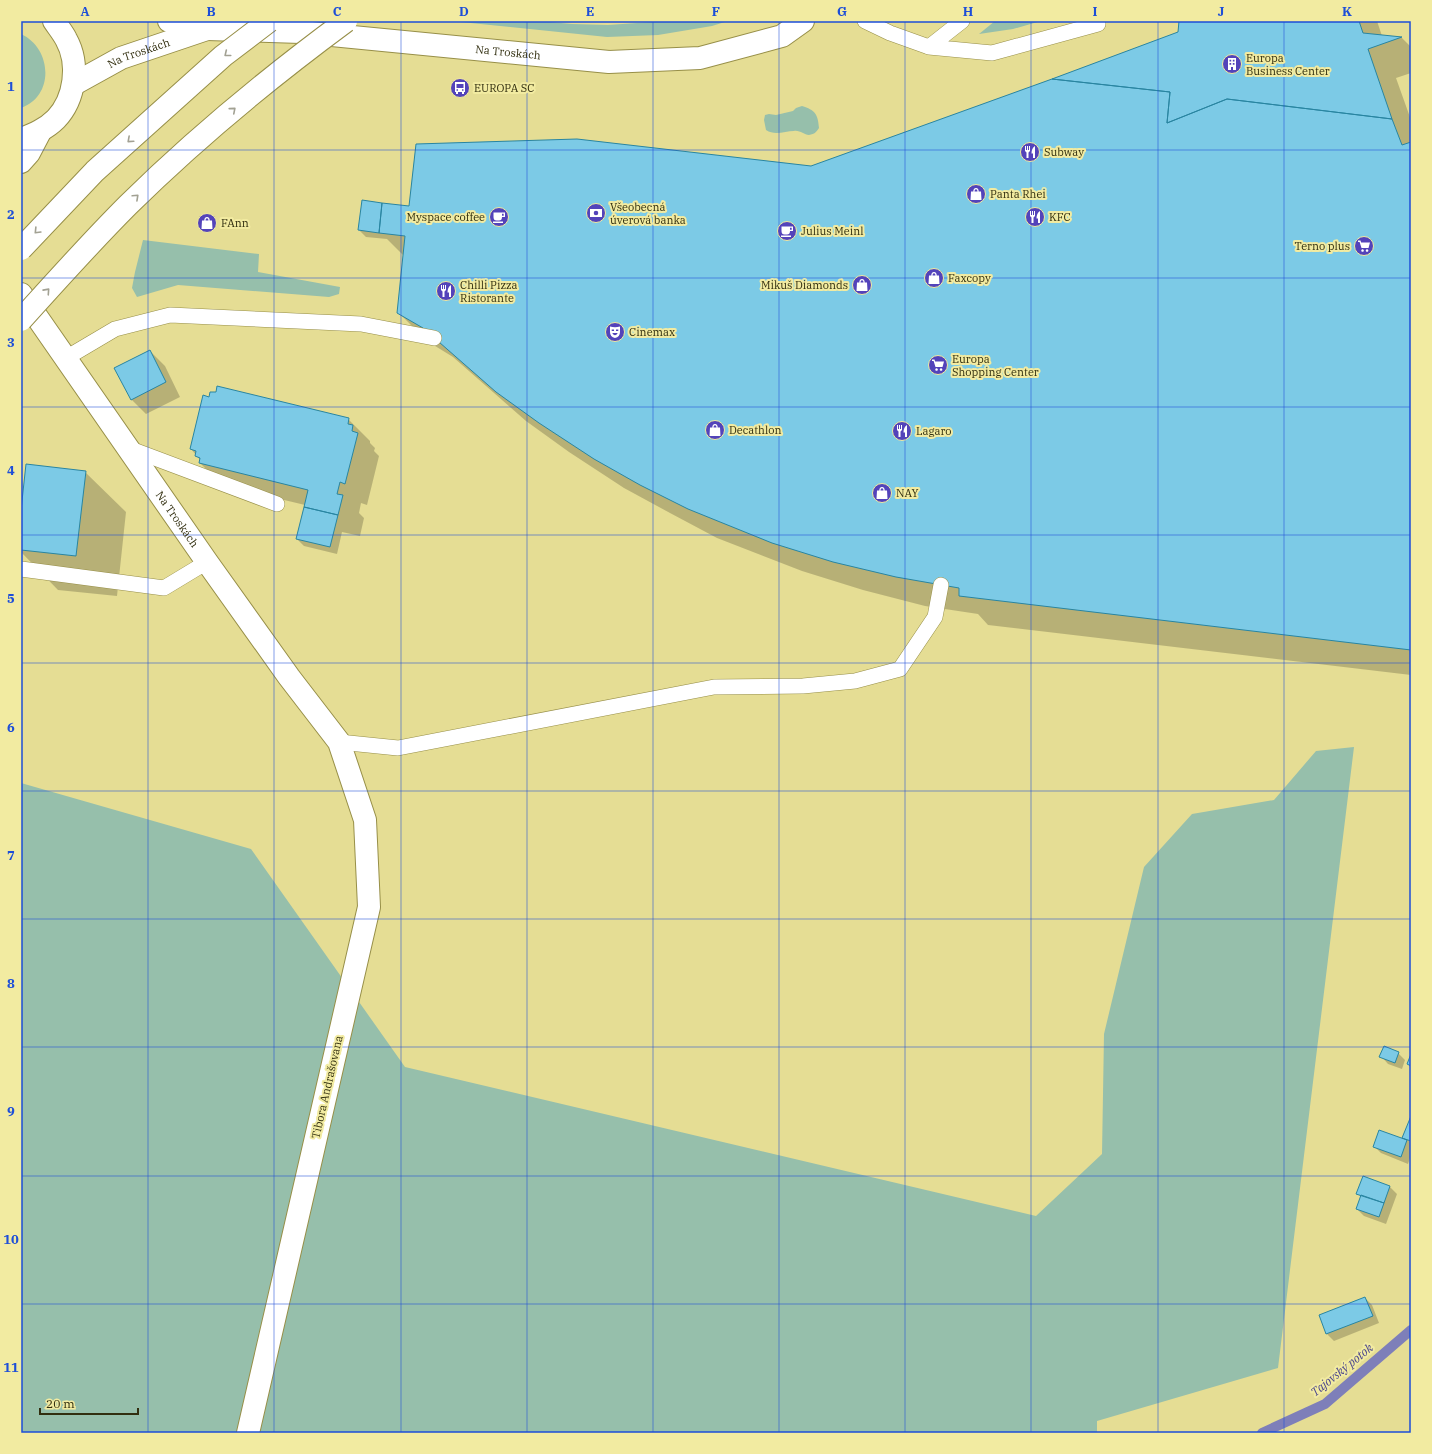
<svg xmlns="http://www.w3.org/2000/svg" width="1432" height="1454" viewBox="0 0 1432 1454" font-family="'IBM Plex Serif',serif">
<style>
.green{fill:#96bfab}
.shadow{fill:#0003}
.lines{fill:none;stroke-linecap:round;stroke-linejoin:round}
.stream{stroke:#7e7fb9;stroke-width:10}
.building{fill:#7ccae6;stroke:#2985a1}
.lane-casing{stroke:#978f48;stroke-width:16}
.street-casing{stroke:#978f48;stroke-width:24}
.secondary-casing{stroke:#978f48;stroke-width:24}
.lane{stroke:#fff;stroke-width:15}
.street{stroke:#fff;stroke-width:22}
.secondary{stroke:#fff;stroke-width:22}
.highway-bridge-casing{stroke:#978f48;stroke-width:24;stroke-linecap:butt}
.highway-bridge{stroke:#fff;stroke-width:22}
.oneway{stroke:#a2a193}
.grid{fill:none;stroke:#1d4ed8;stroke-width:1;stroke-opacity:0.55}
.labels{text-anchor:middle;stroke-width:4;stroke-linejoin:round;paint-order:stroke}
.street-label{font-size:11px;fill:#312e0f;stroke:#f2eba1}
.poi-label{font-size:11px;fill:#312e0f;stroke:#f2eba1;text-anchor:start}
.water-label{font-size:12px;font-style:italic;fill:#49448d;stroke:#f2eba1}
.neatline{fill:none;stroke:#1d4ed8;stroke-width:1.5}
.grid-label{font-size:13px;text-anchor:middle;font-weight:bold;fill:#1d4ed8}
</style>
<rect width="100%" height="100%" fill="#e5dd94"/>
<!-- green -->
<path class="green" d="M451,21H539L572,24L608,25L666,21H728L712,26L658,35L607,37Z
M995,21H1041L1013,29L979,34Z
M21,34C52,48 55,96 21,108Z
M802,106C815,110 818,114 819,128C816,132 815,134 809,135C804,135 800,130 794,131C785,131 775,136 766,130L764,120L765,115L769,114L776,115L793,111L796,108Z
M143,240L259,254L258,272L340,287L339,294L329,297L178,285L137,297L132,288L135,272Z
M1354,747L1278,1368L1097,1421V1433H21V783L251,849L405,1067L1036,1216L1102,1154L1104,1034L1144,867L1192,814L1274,800L1316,751Z"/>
<!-- shadow -->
<path class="shadow" d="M1180,21H1377L1382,36L1402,38L1411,47V73L1396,78L1411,120V675L988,625L978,614L925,606L863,590L802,571L717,538L670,513L624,488L569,452L526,421L453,357L427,341L398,312L404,256L387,239L366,237L359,230L410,207L811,167L1178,33Z
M150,351L165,366L180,397L146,414L131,399Z
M348,419L370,441V443L375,448L374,451L379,456L367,505L361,503L359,513L364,518L360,536L342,532L337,554L304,546L297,539L305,505L222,485L200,463L201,461L191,449Z
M85,472L126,512L117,596L58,590L21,552V519Z
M1398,1053L1405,1060L1402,1069L1388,1064L1381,1056Z
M1411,1118V1155L1408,1164L1381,1153L1374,1146L1403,1139Z
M1390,1187L1397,1194L1386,1224L1364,1216L1357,1209L1361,1197L1357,1193Z
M1365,1298L1372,1305L1379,1323L1334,1341L1327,1334L1320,1316Z"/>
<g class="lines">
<!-- stream -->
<path class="stream" d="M1262,1433L1325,1404L1411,1330"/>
</g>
<!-- building -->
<path class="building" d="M1179,21H1359L1363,33L1402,37L1368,49L1392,119L1227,99L1167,123L1170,92L1052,79L1178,32Z
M1052,79L1170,92L1167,123L1227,99L1392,119L1402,145L1411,142V650L959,596V588L896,577L833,562L772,543L688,509L640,485L594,459L539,423L496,392L423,328L397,313L405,236L379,233L382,203L409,206L416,144L577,139L811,166Z
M362,200L382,203L379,233L358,230Z
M150,350L166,382L131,400L114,368Z
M217,386L349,418L348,424L353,425L352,431L358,433L345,484L340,482L337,494L343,495L338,515L304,507L308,490L199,463L200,458L195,456L196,451L190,449L203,395L209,397L210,392H216Z
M26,464L86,471L76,556L21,550V510Z
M304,507L338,515L330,547L296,539Z
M1384,1046L1399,1052L1395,1063L1379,1057Z
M1411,1054V1066L1407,1064Z
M1411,1116V1141L1402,1138Z
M1379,1130L1407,1140L1401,1157L1373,1147Z
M1363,1176L1390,1186L1384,1203L1356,1194Z
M1361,1195L1384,1203L1379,1217L1356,1209Z
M1365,1297L1373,1316L1326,1334L1319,1315Z"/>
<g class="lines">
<!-- lane casing -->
<g class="lane-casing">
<path id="lane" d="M865,21L890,33L929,47L992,53L1098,24
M929,47L962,21
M66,358L115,329L170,315L361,324L434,338
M128,448L277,504
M21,569L164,588L207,562
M339,742L398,748L714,687L803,686L855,681L900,669L935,617L941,585"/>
</g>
<!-- street casing -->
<g class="street-casing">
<g id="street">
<path d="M21,162L29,153L40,132"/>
<path id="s1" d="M21,294L207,562L289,677L339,742L365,820L369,907L248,1433"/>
</g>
</g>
<!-- secondary casing -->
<g class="secondary-casing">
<g id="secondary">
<path id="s2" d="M169,21L207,29L301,32L609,62L700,58L782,36L803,21"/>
<path id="s3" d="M74,84L121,58L207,29"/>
<path d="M21,139C34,134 46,129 56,119C75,99 80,64 66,39C63,33 58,27 54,21"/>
</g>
</g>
<!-- lane -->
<use href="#lane" class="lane"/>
<!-- street -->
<use href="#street" class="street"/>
<!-- secondary -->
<use href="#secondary" class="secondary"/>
<!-- highway-bridge casing -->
<g class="highway-bridge-casing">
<path id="highway-bridge" d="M21,249L95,171L223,56L269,21
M21,320C56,281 91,242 128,205C196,138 270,77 346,21"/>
</g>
<!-- highway-bridge -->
<use href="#highway-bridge" class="highway-bridge"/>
</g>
<!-- one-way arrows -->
<defs><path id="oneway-chevron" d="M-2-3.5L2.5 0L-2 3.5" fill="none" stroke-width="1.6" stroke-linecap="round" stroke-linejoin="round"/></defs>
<g class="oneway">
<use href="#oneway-chevron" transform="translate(227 54) rotate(141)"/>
<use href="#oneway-chevron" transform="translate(233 110) rotate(-41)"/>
<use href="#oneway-chevron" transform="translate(130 140) rotate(138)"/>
<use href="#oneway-chevron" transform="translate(136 197) rotate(-43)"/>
<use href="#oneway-chevron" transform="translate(37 231) rotate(134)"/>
<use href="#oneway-chevron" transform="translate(47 291) rotate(-48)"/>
</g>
<!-- grid -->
<path class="grid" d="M148,21V1433M274,21V1433M401,21V1433M527,21V1433M653,21V1433M779,21V1433M905,21V1433M1031,21V1433M1158,21V1433M1284,21V1433M21,150H1411M21,278H1411M21,407H1411M21,535H1411M21,663H1411M21,791H1411M21,919H1411M21,1047H1411M21,1176H1411M21,1304H1411"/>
<!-- icons -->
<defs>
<g id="building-disc" transform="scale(1)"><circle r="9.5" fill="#5343ba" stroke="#f2eba1"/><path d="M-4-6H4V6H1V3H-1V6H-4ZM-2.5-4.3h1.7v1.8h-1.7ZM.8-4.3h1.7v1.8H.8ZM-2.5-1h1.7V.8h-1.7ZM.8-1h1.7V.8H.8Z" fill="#fff"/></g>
<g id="bus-disc" transform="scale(1)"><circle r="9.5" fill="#5343ba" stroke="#f2eba1"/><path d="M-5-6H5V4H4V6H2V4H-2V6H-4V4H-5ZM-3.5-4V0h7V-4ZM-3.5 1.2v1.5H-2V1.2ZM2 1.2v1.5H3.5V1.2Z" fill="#fff"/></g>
<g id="restaurant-disc" transform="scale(1)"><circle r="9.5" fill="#5343ba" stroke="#f2eba1"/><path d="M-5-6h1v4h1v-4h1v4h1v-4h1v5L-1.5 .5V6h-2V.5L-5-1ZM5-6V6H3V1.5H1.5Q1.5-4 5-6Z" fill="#fff"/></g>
<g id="shop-disc" transform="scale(1)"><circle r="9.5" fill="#5343ba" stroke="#f2eba1"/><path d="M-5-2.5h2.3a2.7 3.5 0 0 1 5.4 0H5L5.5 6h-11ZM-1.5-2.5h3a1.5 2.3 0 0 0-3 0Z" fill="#fff"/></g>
<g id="bank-disc" transform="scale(1)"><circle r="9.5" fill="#5343ba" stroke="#f2eba1"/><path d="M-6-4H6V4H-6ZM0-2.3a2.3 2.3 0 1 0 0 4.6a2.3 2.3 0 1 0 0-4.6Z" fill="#fff"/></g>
<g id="cafe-disc" transform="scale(1)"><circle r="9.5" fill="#5343ba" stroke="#f2eba1"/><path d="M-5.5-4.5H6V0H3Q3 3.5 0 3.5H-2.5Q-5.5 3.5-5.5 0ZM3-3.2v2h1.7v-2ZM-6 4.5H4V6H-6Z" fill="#fff"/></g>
<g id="supermarket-disc" transform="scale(1)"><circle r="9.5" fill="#5343ba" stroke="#f2eba1"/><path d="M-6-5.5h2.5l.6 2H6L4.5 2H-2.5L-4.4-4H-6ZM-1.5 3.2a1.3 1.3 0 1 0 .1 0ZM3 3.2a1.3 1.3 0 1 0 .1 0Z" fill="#fff"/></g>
<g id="theatre-disc" transform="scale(1)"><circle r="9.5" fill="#5343ba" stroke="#f2eba1"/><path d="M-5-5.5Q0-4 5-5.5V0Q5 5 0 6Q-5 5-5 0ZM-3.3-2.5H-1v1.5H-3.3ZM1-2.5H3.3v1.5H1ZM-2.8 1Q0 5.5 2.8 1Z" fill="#fff"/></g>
</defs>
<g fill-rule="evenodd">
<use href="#building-disc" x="1232" y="64"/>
<use href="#bus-disc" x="460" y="88"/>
<use href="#restaurant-disc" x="1030" y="152"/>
<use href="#shop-disc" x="976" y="194"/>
<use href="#bank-disc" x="596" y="213"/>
<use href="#cafe-disc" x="499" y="217"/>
<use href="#restaurant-disc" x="1035" y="217"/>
<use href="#shop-disc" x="207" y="223"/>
<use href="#cafe-disc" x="787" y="231"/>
<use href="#supermarket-disc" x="1364" y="246"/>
<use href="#shop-disc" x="934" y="278"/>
<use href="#shop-disc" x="862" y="285"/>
<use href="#restaurant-disc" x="446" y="291"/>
<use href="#theatre-disc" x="615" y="332"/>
<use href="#supermarket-disc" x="938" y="365"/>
<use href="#shop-disc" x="715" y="430"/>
<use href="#restaurant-disc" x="902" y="431"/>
<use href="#shop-disc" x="882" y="493"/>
</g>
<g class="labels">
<!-- street labels -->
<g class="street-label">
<text dy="4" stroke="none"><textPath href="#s2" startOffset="341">Na Troskách</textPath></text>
<text dy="4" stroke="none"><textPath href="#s3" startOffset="72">Na Troskách</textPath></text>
<text dy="4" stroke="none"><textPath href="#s1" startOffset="274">Na Troskách</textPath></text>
<text transform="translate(327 1087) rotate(-77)" y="4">Tibora Andrašovana</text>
</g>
<!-- poi labels -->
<g class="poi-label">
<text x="1246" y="62">Europa<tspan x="1246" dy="13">Business Center</tspan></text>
<text x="474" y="92">EUROPA SC</text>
<text x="1044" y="156">Subway</text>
<text x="990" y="198">Panta Rhei</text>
<text x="610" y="211">Všeobecná<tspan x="610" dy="13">úverová banka</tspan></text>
<text x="485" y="221" text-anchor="end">Myspace coffee</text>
<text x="1049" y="221">KFC</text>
<text x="221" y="227">FAnn</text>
<text x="801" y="235">Julius Meinl</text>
<text x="1350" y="250" text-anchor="end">Terno plus</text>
<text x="948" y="282">Faxcopy</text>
<text x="460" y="289">Chilli Pizza<tspan x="460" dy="13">Ristorante</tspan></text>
<text x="848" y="289" text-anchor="end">Mikuš Diamonds</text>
<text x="629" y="336">Cinemax</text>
<text x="952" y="363">Europa<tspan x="952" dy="13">Shopping Center</tspan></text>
<text x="729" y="434">Decathlon</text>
<text x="916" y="435">Lagaro</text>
<text x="896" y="497">NAY</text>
</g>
<!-- water labels -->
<g class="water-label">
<text transform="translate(1342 1370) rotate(-39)" y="4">Tajovský potok</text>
</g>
</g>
<!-- border -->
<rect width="1432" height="1454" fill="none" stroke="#f2eba1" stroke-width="44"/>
<!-- scale -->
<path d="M40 1408v6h98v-6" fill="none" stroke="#312e0f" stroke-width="2"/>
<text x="46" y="1408" font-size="12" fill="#312e0f" stroke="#f2eba1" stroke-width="3" paint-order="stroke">20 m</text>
<rect x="22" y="22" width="1388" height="1410" class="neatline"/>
<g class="grid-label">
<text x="85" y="16">A</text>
<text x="211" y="16">B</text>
<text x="337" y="16">C</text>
<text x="464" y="16">D</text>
<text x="590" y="16">E</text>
<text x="716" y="16">F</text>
<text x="842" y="16">G</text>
<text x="968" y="16">H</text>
<text x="1095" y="16">I</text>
<text x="1221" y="16">J</text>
<text x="1347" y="16">K</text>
<text x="11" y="91">1</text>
<text x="11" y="219">2</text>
<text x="11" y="347">3</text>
<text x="11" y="475">4</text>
<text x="11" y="603">5</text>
<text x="11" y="732">6</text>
<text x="11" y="860">7</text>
<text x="11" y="988">8</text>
<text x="11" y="1116">9</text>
<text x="11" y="1244">10</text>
<text x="11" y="1372">11</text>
</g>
</svg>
